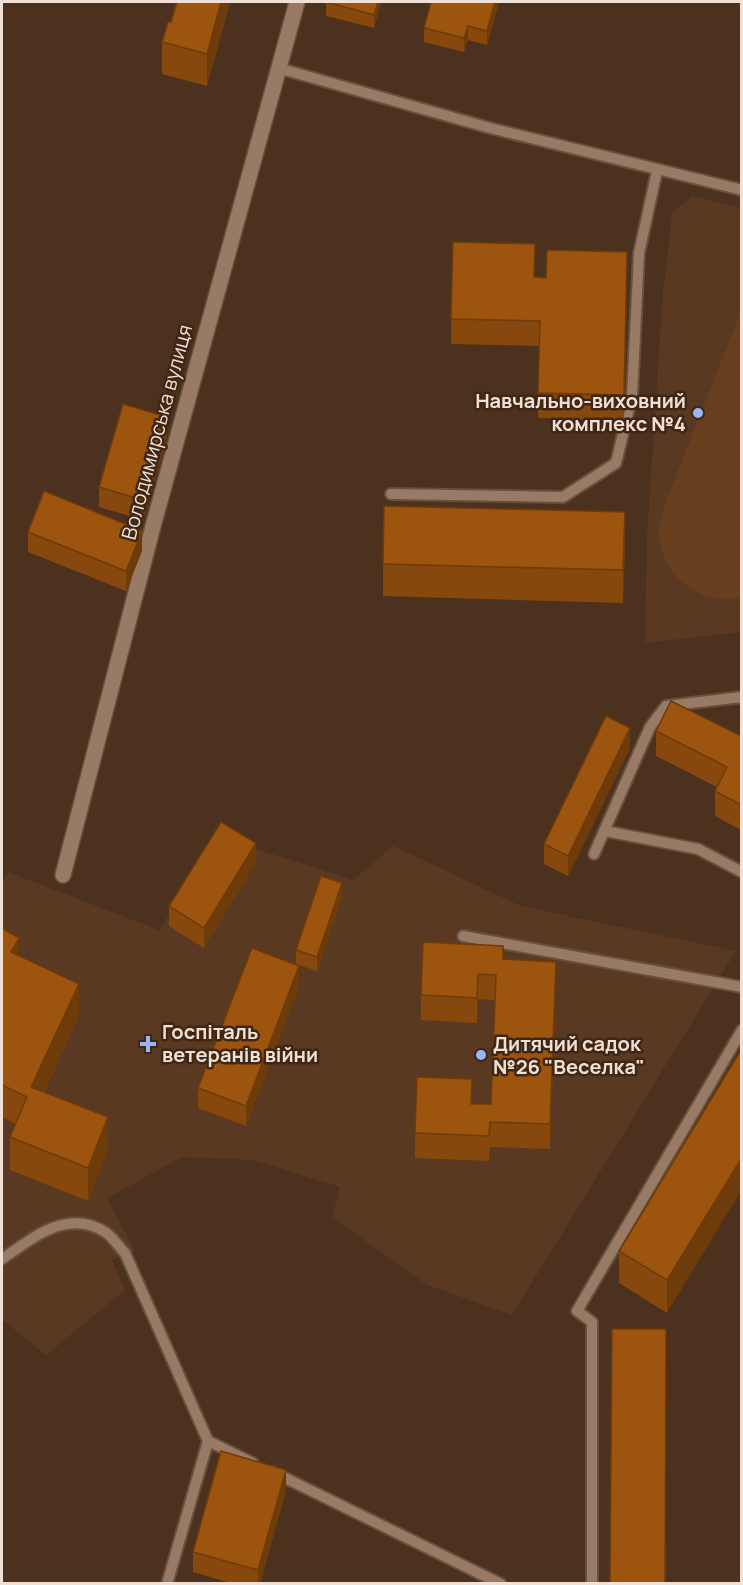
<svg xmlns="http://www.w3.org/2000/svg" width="743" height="1585" viewBox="0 0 743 1585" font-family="Manrope,sans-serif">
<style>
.built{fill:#593921}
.green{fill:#673e1e}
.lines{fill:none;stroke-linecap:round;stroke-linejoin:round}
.service-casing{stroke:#66503f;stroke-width:14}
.minor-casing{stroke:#66503f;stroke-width:18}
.service{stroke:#987a65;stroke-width:10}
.minor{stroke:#987a65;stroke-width:15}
.wall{fill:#87480d}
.shaded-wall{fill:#6e3b0a}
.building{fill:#9d540f;stroke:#6e3b0a;stroke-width:1.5}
.poi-dot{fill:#97b6fd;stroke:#402714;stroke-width:2}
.labels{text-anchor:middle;stroke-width:5;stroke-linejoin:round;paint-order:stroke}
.poi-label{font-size:20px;font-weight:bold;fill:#f1e0d5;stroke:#402714;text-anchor:start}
.street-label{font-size:20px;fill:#f1e0d5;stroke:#402714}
</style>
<rect width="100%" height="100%" fill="#4b311e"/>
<!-- built -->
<path class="built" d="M692,196L741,208V632L645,643L647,534L663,292L672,213Z
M219,837L353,880L393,846L521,906L736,951L512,1315L427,1285L332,1217L340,1187L253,1160L183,1157L107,1198L135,1251L112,1260L125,1290L46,1355L4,1321L2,1324V881L8,872L159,930Z"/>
<!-- green -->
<path class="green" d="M741,311L742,597C700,607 659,575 659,532C659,523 663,513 665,504Z"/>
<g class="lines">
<!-- service casing -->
<g class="service-casing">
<path id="service" d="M278,68L490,128L742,190
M391,494L563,497L616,463L632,396L639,253L657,171
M605,831L698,849L742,872
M594,854L650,727L666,706L742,697
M463,936L742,987
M2,1259C32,1239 66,1208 105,1232C112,1236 119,1247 125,1253L208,1441L167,1584
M208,1441L253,1463
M273,1472L501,1584
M592,1584V1322L577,1311L742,1030"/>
</g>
<!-- minor casing -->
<g class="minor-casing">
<path id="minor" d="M63,875L152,530L297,2"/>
</g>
<!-- service -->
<use href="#service" class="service"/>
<!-- minor -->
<use href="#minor" class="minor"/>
</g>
<!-- wall -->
<path class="wall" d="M177,2H230L207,86L162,74V42L171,22Z
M326,2H381L374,28L326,16Z
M431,2H499L487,45L468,40L464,52L424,42V28Z
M535,277H627L624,420L538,418L540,346L451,344V319Z
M167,437L143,520L99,507V487Z
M28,532L142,551L126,591L28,552Z
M625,544L623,603L383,596V564Z
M656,731L741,736V830L715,816V791L717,787L656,756Z
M630,748L568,876L544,864V844Z
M256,863L204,948L169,926V906Z
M342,897L317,971L296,964V950Z
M2,928L19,956L79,1016L44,1092L108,1150L88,1201L10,1170V1137L16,1124L2,1117Z
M503,959L556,987L550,1149L490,1147L489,1161L415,1158V1133L472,1104H491L495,1000L478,999L477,1023L421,1020V995Z
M299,986L246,1126L198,1108V1088Z
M741,1050L667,1313L619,1283V1251Z
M286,1490L260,1584H234L193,1572V1552Z"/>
<!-- shaded-wall -->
<path class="shaded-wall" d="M221,2H230L207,86V54Z
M378,2H381L374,28V15Z
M495,2H499L487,45V31Z
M468,26V40L464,52V38Z
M627,252V277L624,420V395Z
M167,417V437L143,520V500Z
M625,512V544L623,603V570Z
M142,531V551L126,591V571Z
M630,728V748L568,876V856Z
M256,843V863L204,948V928Z
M342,883V897L317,971V957Z
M19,938V970L11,952Z
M556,962V987L550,1149V1124Z
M299,966V986L246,1126V1106Z
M478,974V999L477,1023V998Z
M79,984V1016L31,1119V1087Z
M108,1117V1150L88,1201V1168Z
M741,1159V1191L667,1313V1280Z
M286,1470V1490L260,1584H258V1570Z"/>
<!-- building -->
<path class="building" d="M177,2H221L207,54L162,42L168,22H171Z
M326,2H378L374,15Z
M431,2H495L487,31L468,26L464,38L424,28Z
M453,242L535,244L534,277L546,278L547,250L627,252L624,395L538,393L540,321L451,319Z
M123,404L167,417L143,500L99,487Z
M44,491L142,531L126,571L28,532Z
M384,506L625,512L623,570L383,564Z
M671,701L741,736V805L715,791L727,767L656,731Z
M606,716L630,728L568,856L544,844Z
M221,822L256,843L204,928L169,906Z
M321,876L342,883L317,957L296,950Z
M2,928L19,938L11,952L79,984L31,1087L108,1117L88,1168L10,1137L27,1097L2,1085Z
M423,942L503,946V959L556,962L550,1124L490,1122L489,1136L415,1133L417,1077L472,1079L471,1104H491L496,975L478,974L477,998L421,995Z
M252,948L299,966L246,1106L198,1088Z
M741,1050V1159L667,1280L619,1251Z
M612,1329H666L665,1584H610Z
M221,1451L286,1470L258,1570L193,1552Z"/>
<!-- markers -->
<g class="poi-dot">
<circle cx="698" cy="413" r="6"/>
<path d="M145 1035h6v6h6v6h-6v6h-6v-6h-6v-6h6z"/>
<circle cx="481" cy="1055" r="6"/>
</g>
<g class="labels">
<!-- poi labels -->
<g class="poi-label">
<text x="686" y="408" text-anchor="end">Навчально-виховний<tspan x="686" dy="23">комплекс №4</tspan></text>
<text x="162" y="1039">Госпіталь<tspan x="162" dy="23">ветеранів війни</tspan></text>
<text x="493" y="1051">Дитячий садок<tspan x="493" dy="23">№26 "Веселка"</tspan></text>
</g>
<!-- street labels -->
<g class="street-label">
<text transform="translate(157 432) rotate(-75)" y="7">Володимирська вулиця</text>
</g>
</g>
<!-- border -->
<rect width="743" height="1585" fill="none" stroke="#f1e0d5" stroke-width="6"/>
</svg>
